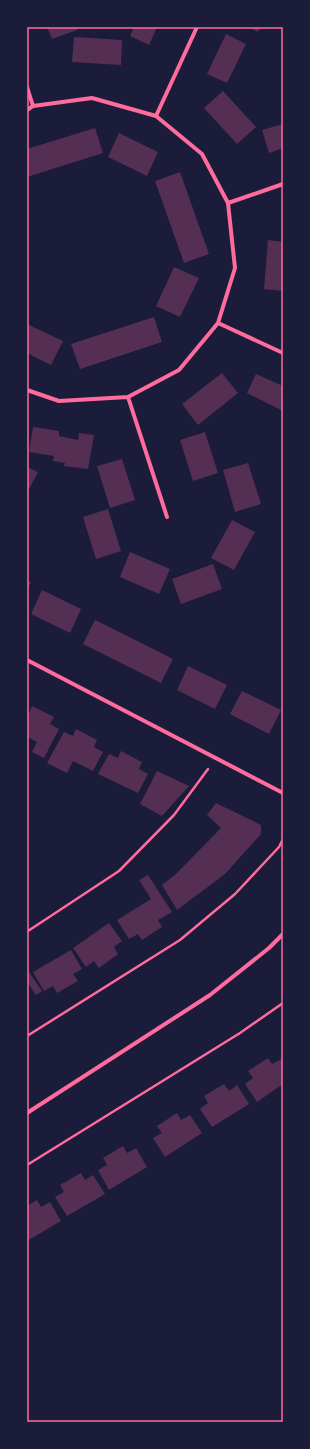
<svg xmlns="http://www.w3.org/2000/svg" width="310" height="1449" viewBox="0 0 310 1449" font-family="'Sofia Sans Condensed',sans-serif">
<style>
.building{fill:#542f53}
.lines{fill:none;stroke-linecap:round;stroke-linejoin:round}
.path{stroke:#ff6b9d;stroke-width:2.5}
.minor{stroke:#ff6b9d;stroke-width:4}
.neatline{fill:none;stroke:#ff6b9d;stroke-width:1.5}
</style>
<rect width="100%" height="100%" fill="#1b1b3a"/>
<!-- building -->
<path class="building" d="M47,27H76L77,30L52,39Z
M134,27H157L149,45L130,36Z
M248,27H261L258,32Z
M226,34L246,44L227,83L207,74Z
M74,37L122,40L121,65L72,62Z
M223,91L256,127L237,144L204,108Z
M283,124V148L269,153L262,130Z
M95,128L103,153L27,177V149Z
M119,133L158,152L147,176L108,157Z
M180,172L209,254L184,263L155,181Z
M268,240L283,242V291L264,289Z
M174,267L199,278L180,317L156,306Z
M154,317L162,342L80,369L71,344Z
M27,324L63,341L51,365L27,353Z
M222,373L238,393L198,425L182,404Z
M256,374L283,386V411L247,393Z
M33,427L59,431V436L78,440L79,433L94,435L88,469L64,466L65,463L53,461L54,456L29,452Z
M205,432L218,473L193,481L180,440Z
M122,459L135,500L110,508L97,466Z
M248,463L261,504L235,512L223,470Z
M27,467L38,472L27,493Z
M108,509L121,551L96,559L83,517Z
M232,520L255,532L234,570L211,558Z
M130,552L170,569L159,594L120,577Z
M213,564L222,589L181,604L172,579Z
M27,581L31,582L27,590Z
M42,590L81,609L70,633L31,614Z
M95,620L173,659L161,683L83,644Z
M188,666L227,685L215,709L177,690Z
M242,691L281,710L269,734L230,714Z
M32,706L54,717L50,724L59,729L44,758L32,752L37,742L27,737V712L29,713Z
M76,729L97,740L94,747L103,752L93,771L73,761L67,773L47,763L64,732L73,736Z
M121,751L142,762L139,769L148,774L138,793L98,774L109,754L118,758Z
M157,771L189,786L162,816L140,804Z
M216,803L261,825V834L225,874L177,910L162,885L176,874L221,828L207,815Z
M148,875L172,912L158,920L162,927L142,940L138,934L129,939L117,920L151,899L139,880Z
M109,923L122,941L114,947L118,954L99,968L94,961L86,967L73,948Z
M71,950L82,969L73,974L78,981L57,993L53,986L44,991L33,972Z
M27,969L42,991L36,995L27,982Z
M268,1058L272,1064L281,1059L283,1062V1084L257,1102L245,1084L253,1078L248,1071Z
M224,1084L229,1091L237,1085L249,1104L212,1127L200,1109L208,1103L204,1096Z
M177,1113L181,1120L190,1115L202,1133L165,1157L153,1138L162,1133L157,1126Z
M123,1146L127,1153L136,1148L147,1167L109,1190L98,1170L107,1165L103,1158Z
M81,1173L85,1180L93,1175L105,1194L67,1216L55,1197L64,1192L60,1185Z
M37,1200L41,1207L50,1202L61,1221L27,1241V1206Z"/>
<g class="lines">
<!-- path -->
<path class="path" d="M27,930L28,931L119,871L174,815L208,769
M27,1036L180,940L235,894L279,847L283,839
M27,1165L240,1033L283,1003"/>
<!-- minor -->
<path class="minor" d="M27,87L33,106
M27,110L33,106L92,98L156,116L202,154L228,203L235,268L218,323L179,370L128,397L59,401L27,390
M156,116L197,27
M228,203L283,184
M218,323L283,353
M128,397L167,517
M27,660L283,793
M27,1113L210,995L269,948L283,934"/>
</g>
<!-- border -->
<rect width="310" height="1449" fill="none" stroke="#1b1b3a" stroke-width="56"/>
<rect x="28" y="28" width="254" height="1393" class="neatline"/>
</svg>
